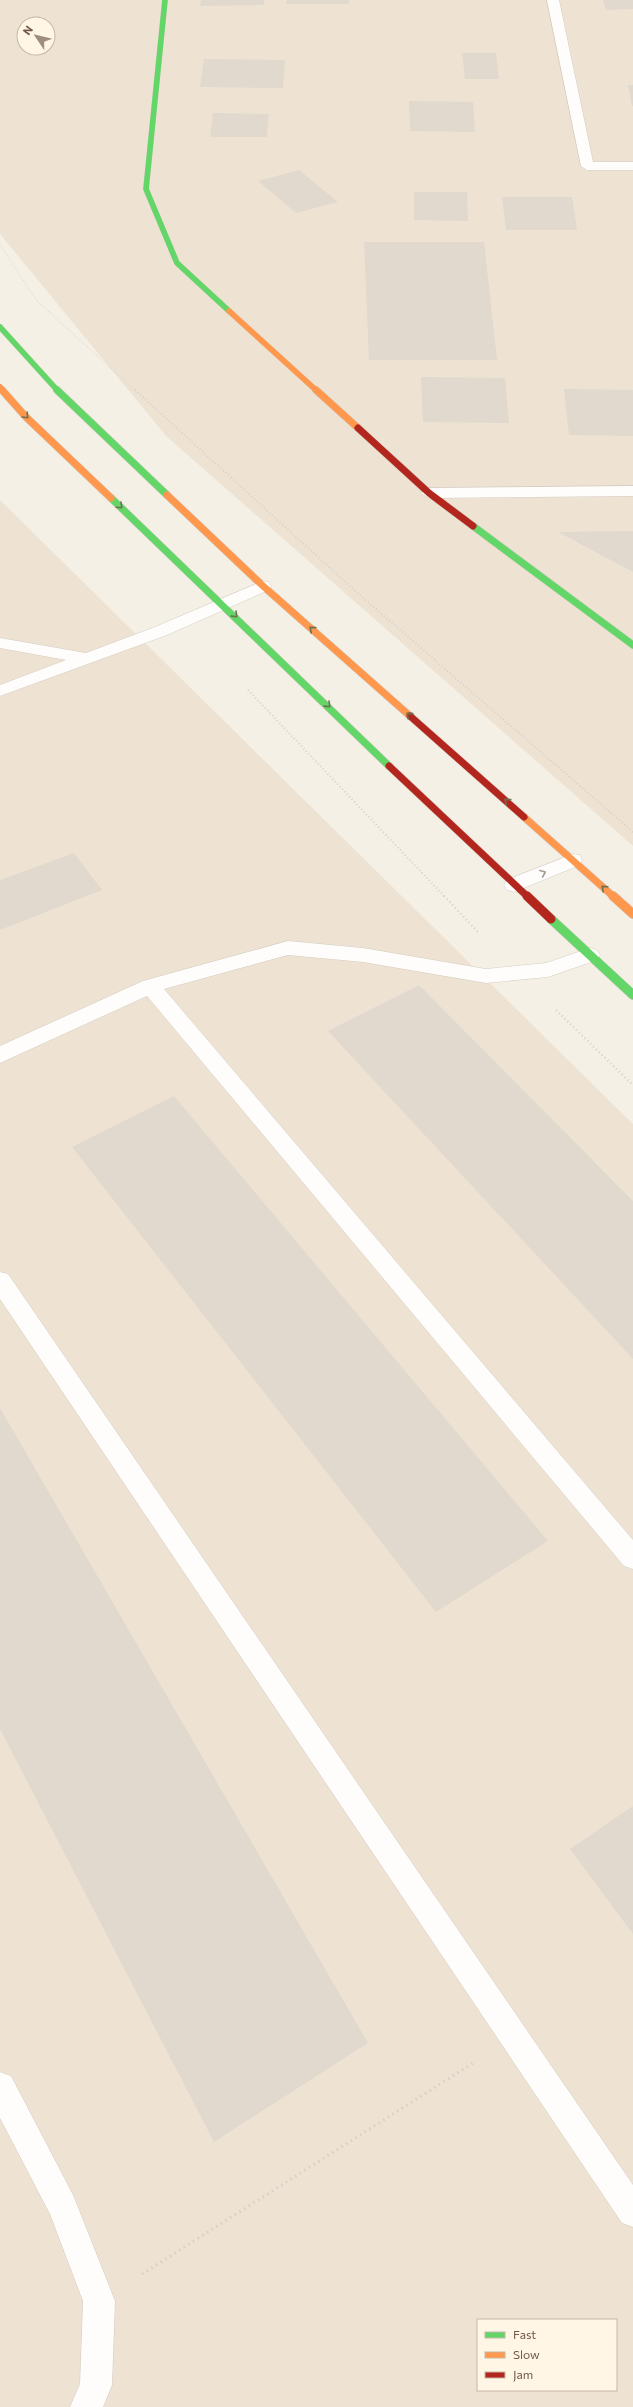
<svg xmlns="http://www.w3.org/2000/svg" width="633" height="2407" viewBox="0 0 633 2407" font-family="Commissioner,sans-serif">
<style>
.residential{fill:#eee3d3;fill-rule:evenodd}
.building{fill:#e1d8ce}
.lines{fill:none;stroke-linecap:round;stroke-linejoin:round}
.lane-casing{stroke:#d3cbc1;stroke-width:1}
.street-casing{stroke:#d3cbc1;stroke-width:1}
.fast-far2-casing{stroke:#d5ccc2;stroke-width:6}
.fast-far1-casing{stroke:#d5ccc2;stroke-width:8}
.fast-casing{stroke:#d5ccc2;stroke-width:10}
.slow-far2-casing{stroke:#d5ccc2;stroke-width:6}
.slow-far1-casing{stroke:#d5ccc2;stroke-width:8}
.slow-casing{stroke:#d5ccc2;stroke-width:10}
.jam-far1-casing{stroke:#d5ccc2;stroke-width:8}
.jam-casing{stroke:#d5ccc2;stroke-width:10}
.path-far3{stroke:#d7cfc8;stroke-width:1.5;stroke-dasharray:0.5 2;stroke-linecap:butt}
.path-far2{stroke:#d7cfc8;stroke-width:2;stroke-dasharray:1 2.5;stroke-linecap:butt}
.path-far1{stroke:#d7cfc8;stroke-width:2.5;stroke-dasharray:1 3;stroke-linecap:butt}
.path{stroke:#d7cfc8;stroke-width:3;stroke-dasharray:1.5 4;stroke-linecap:butt}
.lane{fill:#fefdfb;fill-rule:evenodd}
.street{fill:#fefdfb;fill-rule:evenodd}
.fast-far2{stroke:#63d668;stroke-width:5.5}
.fast-far1{stroke:#63d668;stroke-width:7}
.fast{stroke:#63d668;stroke-width:9}
.slow-far2{stroke:#ff974d;stroke-width:5.5}
.slow-far1{stroke:#ff974d;stroke-width:7}
.slow{stroke:#ff974d;stroke-width:9}
.jam-far1{stroke:#b3261e;stroke-width:7}
.jam{stroke:#b3261e;stroke-width:9}
.oneway{stroke:#6e714e}
.oneway2{stroke:#a99a90}
</style>
<rect width="100%" height="100%" fill="#f5f0e6"/>
<!-- residential -->
<path class="residential" d="M0,0H633V846L166,436L0,234ZM24,24H48V48H24Z
M0,500L633,1124V2407H0ZM478,2320H616V2390H478Z"/>
<!-- building -->
<path class="building" d="M201,0H264V5L200,6Z
M287,0H349V4H286Z
M603,0H633V9L606,10Z
M462,53H496L499,79H465Z
M204,59L285,60L283,88L200,87Z
M628,85H633V106H632Z
M409,101L473,102L475,132L410,131Z
M213,113L269,114L267,137H210Z
M299,170L338,202L296,213L258,181Z
M414,192H467L468,221L414,220Z
M502,197H572L577,230H506Z
M364,242H484L497,360H369Z
M421,377L505,378L509,423L423,422Z
M564,389L633,390V436L569,435Z
M633,531V572L558,532Z
M74,853L102,890L0,930V880Z
M419,985L633,1201V1359L328,1031Z
M174,1096L548,1541L436,1612L72,1147Z
M0,1408L368,2043L214,2142L0,1729Z
M633,1806V1934L570,1849Z"/>
<g class="lines">
<!-- lane casing -->
<g class="lane-casing">
<path id="lane" d="M263,581L269,582L271,586L269,590L167,635L0,696V685L66,660L0,648V638L86,653L155,627Z
M573,854L580,855L582,860L580,865L514,892L507,890L504,885L507,880Z
M288,941L363,948L486,969L546,963L590,948L597,950L600,955L597,960L548,977L486,983L363,962L288,955L164,989L633,1540V1569L624,1566L147,996L0,1063V1046L143,981Z
M0,1272L8,1274L633,2185V2227L622,2223L0,1299Z
M0,2072L11,2076L73,2195L115,2301L112,2385L103,2407H70L80,2384L83,2301L50,2214L0,2118Z"/>
</g>
<!-- street casing -->
<g class="street-casing">
<path id="street" d="M547,0H559L593,162H633V170H587L581,166Z
M633,486V496L429,498L421,493L429,488Z"/>
</g>
<!-- fast-far2 casing -->
<g class="fast-far2-casing">
<path id="fast-far2" d="M165,0L146,189L177,263L229,311
M0,327L58,391"/>
</g>
<!-- fast-far1 casing -->
<g class="fast-far1-casing">
<path id="fast-far1" d="M57,390L167,495
M111,498L389,766
M473,526L633,645"/>
</g>
<!-- fast casing -->
<g class="fast-casing">
<path id="fast" d="M551,919L633,995"/>
</g>
<!-- slow-far2 casing -->
<g class="slow-far2-casing">
<path id="slow-far2" d="M229,311L317,391
M0,387L3,391"/>
</g>
<!-- slow-far1 casing -->
<g class="slow-far1-casing">
<path id="slow-far1" d="M2,390L26,417L111,498
M316,390L358,428
M167,495L263,586L410,716
M524,817L614,897"/>
</g>
<!-- slow casing -->
<g class="slow-casing">
<path id="slow" d="M613,896L633,914"/>
</g>
<!-- jam-far1 casing -->
<g class="jam-far1-casing">
<path id="jam-far1" d="M358,428L429,493L473,526
M410,716L524,817
M389,766L528,897"/>
</g>
<!-- jam casing -->
<g class="jam-casing">
<path id="jam" d="M527,896L551,919"/>
</g>
<!-- path-far3 -->
<path class="path-far3" d="M0,245L37,301L136,391"/>
<!-- path-far2 -->
<path class="path-far2" d="M135,390L353,589L633,832
M248,690L445,897"/>
<!-- path-far1 -->
<path class="path-far1" d="M444,896L479,933
M556,1010L633,1085"/>
<!-- path -->
<path class="path" d="M142,2274L473,2063"/>
<!-- lane -->
<use href="#lane" class="lane"/>
<!-- street -->
<use href="#street" class="street"/>
<!-- fast-far2 -->
<use href="#fast-far2" class="fast-far2"/>
<!-- fast-far1 -->
<use href="#fast-far1" class="fast-far1"/>
<!-- fast -->
<use href="#fast" class="fast"/>
<!-- slow-far2 -->
<use href="#slow-far2" class="slow-far2"/>
<!-- slow-far1 -->
<use href="#slow-far1" class="slow-far1"/>
<!-- slow -->
<use href="#slow" class="slow"/>
<!-- jam-far1 -->
<use href="#jam-far1" class="jam-far1"/>
<!-- jam -->
<use href="#jam" class="jam"/>
</g>
<!-- one-way arrows -->
<defs><path id="oneway-chevron" d="M-2-3.5L2.5 0L-2 3.5" fill="none" stroke-width="1.6" stroke-linecap="round" stroke-linejoin="round"/></defs>
<g class="oneway">
<use href="#oneway-chevron" transform="translate(26 416) rotate(46)"/>
<use href="#oneway-chevron" transform="translate(120 506) rotate(43)"/>
<use href="#oneway-chevron" transform="translate(235 615) rotate(44)"/>
<use href="#oneway-chevron" transform="translate(312 629) rotate(-139)"/>
<use href="#oneway-chevron" transform="translate(328 705) rotate(44)"/>
<use href="#oneway-chevron" transform="translate(409 715) rotate(-139)"/>
<use href="#oneway-chevron" transform="translate(507 801) rotate(-139)"/>
<use href="#oneway-chevron" transform="translate(604 888) rotate(-138)"/>
</g>
<use class="oneway2" href="#oneway-chevron" transform="translate(543 873) rotate(-23)"/>
<!-- legend -->
<rect x="477" y="2319" width="140" height="72" fill="#fff6e5" stroke="#c6b7a6"/>
<rect x="485" y="2332" width="20" height="6" fill="#63d668" stroke="#c6b7a6"/>
<text x="513" y="2339" font-size="12" fill="#715848">Fast</text>
<rect x="485" y="2352" width="20" height="6" fill="#ff974d" stroke="#c6b7a6"/>
<text x="513" y="2359" font-size="12" fill="#715848">Slow</text>
<rect x="485" y="2372" width="20" height="6" fill="#b3261e" stroke="#c6b7a6"/>
<text x="513" y="2379" font-size="12" fill="#715848">Jam</text>
<!-- north arrow -->
<g transform="translate(36 36) rotate(305)"><circle r="19" fill="#fff6e5" stroke="#c6b7a6"/>
<path d="M0-3L7 15L0 10L-7 15Z" fill="#9f8d7f"/>
<text y="-6" font-size="11" font-weight="bold" text-anchor="middle" fill="#715848">N</text>
</g>
</svg>
